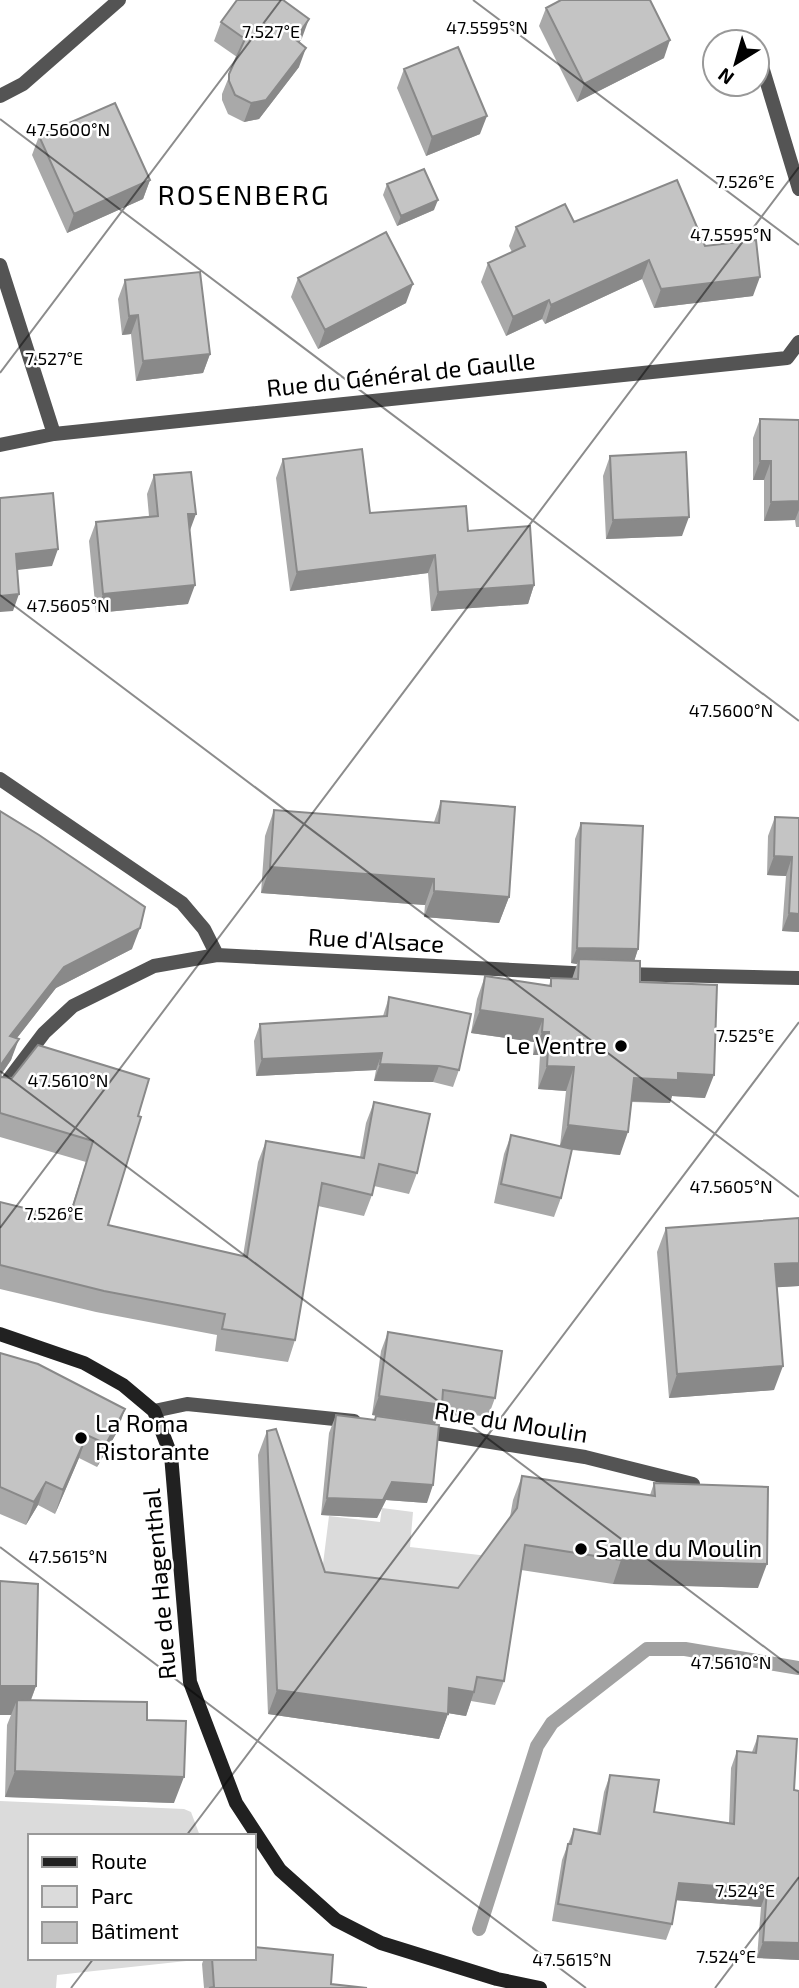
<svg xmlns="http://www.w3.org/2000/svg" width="799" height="1988" viewBox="0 0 799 1988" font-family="'Exo 2',sans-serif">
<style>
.green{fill:#dbdbdb}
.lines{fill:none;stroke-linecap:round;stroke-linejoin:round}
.stream{stroke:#a2a2a2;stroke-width:14}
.minor{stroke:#545454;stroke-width:14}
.secondary{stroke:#212121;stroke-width:14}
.wall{fill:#a9a9a9}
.shaded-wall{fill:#898989}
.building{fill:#c4c4c4;stroke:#898989;stroke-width:2}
.ticks{fill:none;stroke:#000;stroke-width:2;stroke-opacity:0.45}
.poi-dot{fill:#000;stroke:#fff;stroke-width:2.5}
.labels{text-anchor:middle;stroke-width:5;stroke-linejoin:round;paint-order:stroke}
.street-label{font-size:24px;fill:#000;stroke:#fff}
.poi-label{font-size:24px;fill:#000;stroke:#fff;text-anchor:start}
.quarter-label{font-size:28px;letter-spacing:2px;fill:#000;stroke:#fff}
.ticks-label{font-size:18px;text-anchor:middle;fill:#000;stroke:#fff;stroke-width:5;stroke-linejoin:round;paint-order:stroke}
</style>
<rect width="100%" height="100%" fill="#fff"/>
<!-- green -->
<path class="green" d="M382,1508L413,1512L410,1547L497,1557L491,1606L319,1596L329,1516L380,1522Z
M0,1801L184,1809L191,1812L200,1836H30V1958H214L57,1975L56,1988H0Z"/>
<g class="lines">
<!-- stream -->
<path class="stream" d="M479,1929L537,1746L552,1723L647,1649H685L799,1668"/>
<!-- minor -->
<path class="minor" d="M757,50L799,189
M0,96L23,84L119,0
M0,265L54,434
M0,445L54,434L787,358L799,342
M0,779L182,903L204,929L217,955
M623,974L799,978
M0,1091L44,1033L73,1006L154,966L217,955L592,974
M154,1411L187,1404L354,1421
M422,1431L585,1457L693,1484"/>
<!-- secondary -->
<path class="secondary" d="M0,1334L84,1363L123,1385L154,1411L171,1455L190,1682L236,1803L280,1870L336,1920L381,1943L497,1979L540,1988"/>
</g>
<!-- wall -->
<path class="wall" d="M546,8L664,58L577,102L539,26Z
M221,22L302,38L299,43V67L259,119L244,122L228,114L222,100V94L237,57L214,41Z
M404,69L480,134L426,156L397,88Z
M39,136L150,180L143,199L67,233L32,155Z
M387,184L434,210L397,226L383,195Z
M574,222L705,246L753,296L654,308L642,279L545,324L542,319L506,336L481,282L488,263L512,252L509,246L516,227Z
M298,278L406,303L318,349L291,297Z
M125,280L210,354L203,373L136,381L131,334L122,335L118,299Z
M760,419L799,420V527H796L795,520L764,521V480H753V438Z
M610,456L682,536L606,539L603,476Z
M283,459L370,513L468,531L534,585L528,604L431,611L428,573L290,591L276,478Z
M154,475L190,530L188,604L96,613L89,541L96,522L149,516L147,494Z
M441,801L509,897L499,923L424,917L425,905L261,893L265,836L274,810L434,822Z
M0,811L132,949L56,988L17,1038L11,1060L1,1075V1077L12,1078L149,1079L108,1225L243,1256L258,1162L266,1141L360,1157L366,1123L374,1102L417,1173L409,1194L374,1186L372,1195L364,1216L318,1206L295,1340L288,1362L215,1351L217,1335L96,1312L0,1289V1202L68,1219L86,1162L0,1137Z
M775,817L799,818V932L782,931L786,876L767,875L768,836Z
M581,823L638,949L634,961L640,982L705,1098L672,1096L670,1103L631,1102L620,1155L572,1150L561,1198L554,1217L494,1203L504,1154L511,1135L560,1146L566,1091L538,1089L540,1055H533L534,1042L471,1033L477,999L485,976L549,986L551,978L572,979L577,964L571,963L575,839Z
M389,997L459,1070L453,1087L433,1082L374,1081L376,1070L256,1076L254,1041L260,1024L383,1016Z
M799,1218V1286L777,1287L774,1390L669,1398L657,1252L666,1228Z
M388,1332L495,1398L488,1417L440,1410L435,1424L372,1415L381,1351Z
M0,1353L117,1432L97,1467L79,1458L55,1514L38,1505L26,1525L0,1514Z
M336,1415L374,1420L376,1416L427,1503L386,1500L377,1518L321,1515L329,1433Z
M267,1431L325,1572L458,1588L510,1517L513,1500L522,1476L650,1495L654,1483L758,1588L613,1584L521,1570L504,1681L495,1705L471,1701L466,1716L448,1713L439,1739L268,1714L258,1455Z
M0,1581L36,1686L31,1700L147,1720L174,1803L5,1797L7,1725L11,1715Z
M758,1736L794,1790L799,1791V1960L757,1958L761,1907L676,1900L672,1924L666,1940L552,1921L562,1860L568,1844L574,1829L597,1834L604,1792L610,1775L654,1812L729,1823L731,1768L737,1751L752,1752Z
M204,1958H254L331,1984L204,1988L202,1964Z"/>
<!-- shaded-wall -->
<path class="shaded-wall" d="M309,19L302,38L288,58L295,39Z
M670,40L664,58L577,102L584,84Z
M306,48L299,67L259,119L244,122L251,103Z
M487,116L480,134L426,156L432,137Z
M150,180L143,199L67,233L74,214Z
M438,200L434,210L397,226L401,216Z
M649,260L642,279L545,324L551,305Z
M760,277L753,296L654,308L661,289Z
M413,284L406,303L318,349L325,330Z
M549,300L542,319L506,336L513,317Z
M138,315L131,334L122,335L129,316Z
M210,354L203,373L136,381L143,361Z
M760,461H771L764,480H753Z
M799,501V510L795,520L764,521L771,502Z
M188,514H196L189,533Z
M689,517L682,536L606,539L613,520Z
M58,549L52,566L9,571L16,554Z
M435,555L428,573L290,591L297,572Z
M195,585L188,604L96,613L103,594Z
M534,585L528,604L431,611L438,592Z
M19,594L13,611L0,612V596Z
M774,856L792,857L786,876L767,875Z
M270,867L434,879L425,905L261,893Z
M434,891L509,897L499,923L424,917Z
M789,913L799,914V932L782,931Z
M140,928L132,949L56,988L2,1057L10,1036L64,967Z
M577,948L638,949L633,965L579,959L577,964L571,963Z
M480,1010L543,1019L534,1042L471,1033Z
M542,1032H549L540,1055H533Z
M19,1039L11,1060L0,1076V1066Z
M382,1053L376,1070L256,1076L262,1059Z
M380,1064L439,1066L433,1082L374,1081Z
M547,1066L574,1067L566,1091L538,1089Z
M678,1073L714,1075L705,1098L672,1096L670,1103L626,1101L634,1078Z
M568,1125L628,1132L620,1155L559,1148Z
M799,1263V1286L766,1288L775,1264Z
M783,1366L774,1390L669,1398L677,1374Z
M379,1396L442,1405L435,1424L372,1415Z
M125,1409L117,1432L97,1467L106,1444Z
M87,1435L79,1458L55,1514L63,1490Z
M46,1482L38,1505L26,1525L34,1502Z
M392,1482L433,1485L427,1503L386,1500L377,1518L321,1515L327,1498Z
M621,1560L767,1564L758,1588L613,1584Z
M0,1686H36L25,1715L17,1700L11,1715H0Z
M449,1688L474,1692L466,1716L441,1712Z
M277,1690L448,1714L439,1739L268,1714Z
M15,1771L184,1777L174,1803L5,1797Z
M679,1883L767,1890L761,1907L673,1900Z
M763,1942L799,1943V1960L757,1958Z"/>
<!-- building -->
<path class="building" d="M237,0H283L309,19L295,39L306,48L266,100L251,103L235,95L229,81V74L245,39L221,22Z
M561,0H650L670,40L584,84L546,8Z
M458,47L487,116L432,137L404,69Z
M115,103L150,180L74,214L39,136Z
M424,169L438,200L401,216L387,184Z
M677,180L705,246L756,240L760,277L661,289L649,260L551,305L549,300L513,317L488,263L525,246L516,227L565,204L574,222Z
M386,232L413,284L325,330L298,278Z
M200,272L210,354L143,361L138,315L129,316L125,280Z
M760,419L799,420V501L771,502V461H760Z
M362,449L370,513L466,506L468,531L530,526L534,585L438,592L435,555L297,572L283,459Z
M686,452L689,517L613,520L610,456Z
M191,472L196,514H188L195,585L103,594L96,522L158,516L154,475Z
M53,493L58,549L16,554L19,594L0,596V498Z
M441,801L515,807L509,897L434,891V879L270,867L274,810L439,823Z
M0,811L39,835L145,907L140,928L64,967L10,1036L19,1039L0,1066Z
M775,817L799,818V914L789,913L792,857L774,856Z
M581,823L643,826L638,949L577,948Z
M579,959L640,961V982L717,985L714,1075L678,1073V1080L634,1078L628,1132L568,1125L574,1067L547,1066L549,1032H542L543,1019L480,1010L485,976L551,986V978L578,979Z
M389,997L471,1014L459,1070L439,1066L380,1064L382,1053L262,1059L260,1024L387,1016Z
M38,1045L149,1079L138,1116L141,1117L108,1225L247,1257L266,1141L364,1158L374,1102L430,1114L417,1173L379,1164L372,1195L322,1183L295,1340L222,1329L225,1314L104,1291L0,1265V1202L69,1219L93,1141L0,1113V1073L1,1077L12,1078Z
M511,1135L572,1149L561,1198L501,1184Z
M799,1218V1263L775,1264L783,1366L677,1374L666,1228Z
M388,1332L502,1351L495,1398L443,1390L442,1405L379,1396Z
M0,1353L38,1364L125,1409L106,1444L87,1435L63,1490L46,1482L34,1502L0,1487Z
M336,1415L375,1420L376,1416L439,1425L433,1485L392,1482L383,1500L327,1498Z
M276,1429L325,1572L458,1588L517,1508L522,1476L655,1496L654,1483L768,1487L767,1564L621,1560L525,1545L504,1681L477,1677L474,1692L449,1688L448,1714L277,1690L267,1431Z
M0,1581L38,1584L36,1686H0Z
M17,1700L147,1702V1720L186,1721L184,1777L15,1771Z
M758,1736L797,1739L794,1790L799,1791V1943L763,1942L767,1890L679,1883L672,1924L558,1904L568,1844H571L574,1829L600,1834L610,1775L659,1780L654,1812L734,1824L737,1751L756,1753Z
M254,1947L333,1955L331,1984L367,1988H209L214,1987L212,1958H254Z"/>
<!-- ticks -->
<path class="ticks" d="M473,0L799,245M0,119L799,721M0,373L281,0M0,595L799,1197M0,1071L799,1673M0,1228L799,167M0,1547L586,1988M186,1836L799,1022M71,1988L94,1958M715,1988L799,1877"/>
<!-- markers -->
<g class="poi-dot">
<circle cx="621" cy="1046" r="7"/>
<circle cx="81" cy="1438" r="7"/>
<circle cx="581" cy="1549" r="7"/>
</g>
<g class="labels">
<!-- street labels -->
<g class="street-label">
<text transform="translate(401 375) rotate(-6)" y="8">Rue du Général de Gaulle</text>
<text transform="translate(376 941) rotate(3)" y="8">Rue d'Alsace</text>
<text transform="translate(511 1423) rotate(9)" y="8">Rue du Moulin</text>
<text transform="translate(160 1584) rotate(-95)" y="8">Rue de Hagenthal</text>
</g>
<!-- poi labels -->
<g class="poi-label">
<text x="607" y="1054" text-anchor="end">Le Ventre</text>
<text x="95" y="1432">La Roma<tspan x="95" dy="28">Ristorante</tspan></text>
<text x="595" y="1557">Salle du Moulin</text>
</g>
<!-- quarter labels -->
<g class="quarter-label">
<text x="244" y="205">ROSENBERG</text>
</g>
</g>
<g class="ticks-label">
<text x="487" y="34">47.5595°N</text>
<text x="271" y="38">7.527°E</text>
<text x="68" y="136">47.5600°N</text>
<text x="745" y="188">7.526°E</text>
<text x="731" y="241">47.5595°N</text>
<text x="54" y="365">7.527°E</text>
<text x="68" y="612">47.5605°N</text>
<text x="731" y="717">47.5600°N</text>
<text x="745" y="1042">7.525°E</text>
<text x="68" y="1087">47.5610°N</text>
<text x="731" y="1193">47.5605°N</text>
<text x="54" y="1220">7.526°E</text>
<text x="68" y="1563">47.5615°N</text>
<text x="731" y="1669">47.5610°N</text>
<text x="745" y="1897">7.524°E</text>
<text x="726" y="1963">7.524°E</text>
<text x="572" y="1966">47.5615°N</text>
</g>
<!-- legend -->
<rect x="28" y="1834" width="228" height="126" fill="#ffffff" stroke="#999999" stroke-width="2"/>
<rect x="42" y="1857" width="35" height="10" fill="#212121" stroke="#999999" stroke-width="2"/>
<text x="91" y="1869" font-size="21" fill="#000000">Route</text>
<rect x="42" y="1886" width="35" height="21" fill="#dbdbdb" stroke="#999999" stroke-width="2"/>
<text x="91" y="1904" font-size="21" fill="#000000">Parc</text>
<rect x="42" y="1922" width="35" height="21" fill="#c4c4c4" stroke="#999999" stroke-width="2"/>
<text x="91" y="1939" font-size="21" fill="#000000">Bâtiment</text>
<!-- north arrow -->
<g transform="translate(736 63) rotate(217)"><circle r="33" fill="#ffffff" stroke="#999999" stroke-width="2"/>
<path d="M0-5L12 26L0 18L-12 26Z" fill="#000000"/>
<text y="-10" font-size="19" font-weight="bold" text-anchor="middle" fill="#000000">N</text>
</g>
</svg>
